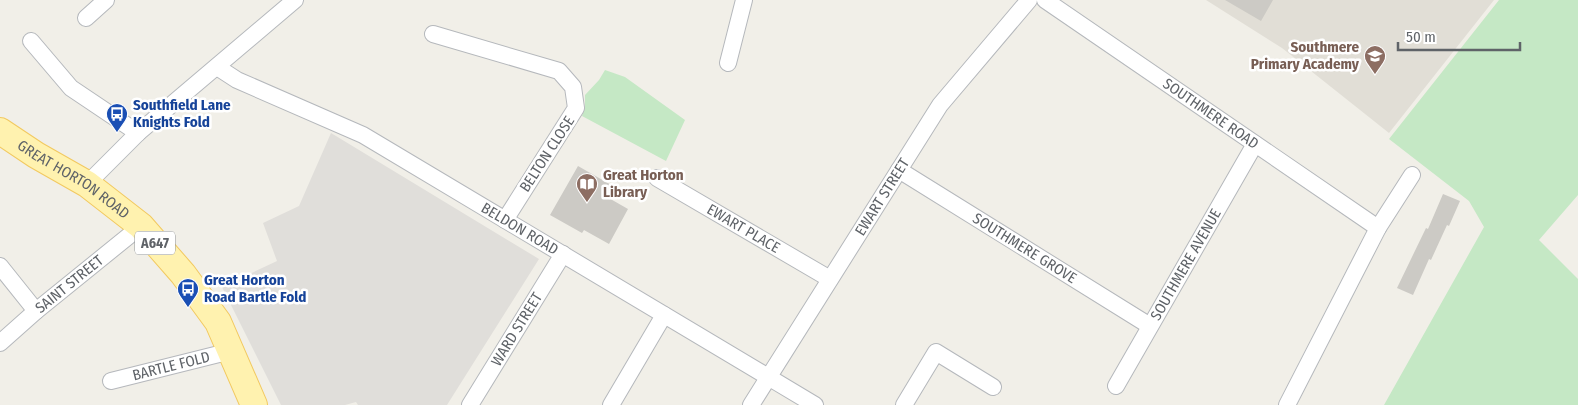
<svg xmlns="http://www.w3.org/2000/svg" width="1578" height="405" viewBox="0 0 1578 405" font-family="'Fira Sans Condensed',sans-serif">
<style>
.industrial{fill:#e0deda}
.education{fill:#e1ded6}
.green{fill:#c5e8c5}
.building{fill:#cccac5}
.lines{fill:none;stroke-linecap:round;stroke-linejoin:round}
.minor-casing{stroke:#b5b8bc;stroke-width:18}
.primary-casing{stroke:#f2c960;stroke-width:28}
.minor{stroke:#fff;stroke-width:16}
.primary{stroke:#fff2af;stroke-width:26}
.labels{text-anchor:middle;stroke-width:5;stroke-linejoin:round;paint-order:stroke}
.shield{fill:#fff;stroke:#8f9295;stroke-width:1}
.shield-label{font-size:14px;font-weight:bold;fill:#5f6368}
.education-label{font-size:15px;font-weight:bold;fill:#785e54;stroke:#fff;text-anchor:end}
.transit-label{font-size:15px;font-weight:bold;fill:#164399;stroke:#fff;text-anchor:start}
.street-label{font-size:15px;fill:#5f6368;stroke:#fff}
</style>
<rect width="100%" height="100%" fill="#f1efe8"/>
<!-- industrial -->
<path class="industrial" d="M331,133L539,259L447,405H358L356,402L345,405H281L222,287L277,261L263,223L299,206Z"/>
<!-- education -->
<path class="education" d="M1206,0H1494L1389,133L1282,48Z"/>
<!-- green -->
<path class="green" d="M1499,0H1578V195L1539,240L1578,279V405H1384L1484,227L1469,201L1389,139Z
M605,70L625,77L685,120L666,161L582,116L585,107V95L599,80Z"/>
<!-- building -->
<path class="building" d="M1225,0H1273L1261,21Z
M578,166L613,186L607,197L628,209L609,244L584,230L582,233L550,215Z
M1443,194L1460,201L1449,226L1447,225L1431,260L1429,259L1413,295L1397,288L1426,228L1428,229Z"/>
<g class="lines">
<!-- minor casing -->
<g class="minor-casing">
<g id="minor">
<path id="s1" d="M1045,0L1378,228"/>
<path d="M86,18L106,0"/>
<path d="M433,34L559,71L573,87L576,108L505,220"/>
<path d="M31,41L71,88L138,133"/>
<path d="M728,63L744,0"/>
<path id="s2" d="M217,67L237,80L363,135L815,405"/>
<path id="s3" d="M899,170L1150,326"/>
<path id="s4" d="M657,178L830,279"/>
<path d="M87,184L138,133L295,0"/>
<path d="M0,266L36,311"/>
<path id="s5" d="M0,343L36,311L141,226"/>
<path id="s6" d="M111,381L231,351"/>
<path id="s7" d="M1116,386L1255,144"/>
<path id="s8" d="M470,405L563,254"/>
<path d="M611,405L664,315"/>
<path id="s9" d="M751,405L940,105L1029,0"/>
<path d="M904,405L936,352L993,387"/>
<path d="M1287,405L1378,228L1412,175"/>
</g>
</g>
<!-- primary casing -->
<g class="primary-casing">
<g id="primary">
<path id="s10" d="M0,131L36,155L87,184L141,226L183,274L218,322L254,405"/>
</g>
</g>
<!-- minor -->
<use href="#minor" class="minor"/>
<!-- primary -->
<use href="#primary" class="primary"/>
</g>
<!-- icons -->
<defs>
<g id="school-pin" transform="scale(1.125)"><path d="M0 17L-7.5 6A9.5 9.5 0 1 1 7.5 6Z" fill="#8d6e63" stroke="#fff"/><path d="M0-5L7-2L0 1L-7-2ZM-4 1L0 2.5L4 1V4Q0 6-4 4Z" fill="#fff"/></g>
<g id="bus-pin" transform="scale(1.125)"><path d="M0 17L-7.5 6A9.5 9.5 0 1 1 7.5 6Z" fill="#1a4fb4" stroke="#fff"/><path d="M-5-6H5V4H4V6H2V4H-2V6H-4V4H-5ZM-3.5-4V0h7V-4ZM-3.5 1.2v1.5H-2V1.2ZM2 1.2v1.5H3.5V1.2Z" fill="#fff"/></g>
<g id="library-pin" transform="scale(1.125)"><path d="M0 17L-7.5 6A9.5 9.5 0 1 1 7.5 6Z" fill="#8d6e63" stroke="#fff"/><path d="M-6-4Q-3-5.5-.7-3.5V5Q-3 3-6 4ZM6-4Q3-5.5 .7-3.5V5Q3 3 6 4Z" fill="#fff"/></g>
</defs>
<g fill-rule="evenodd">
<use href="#school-pin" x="1375" y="56"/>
<use href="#bus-pin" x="117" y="114"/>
<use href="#library-pin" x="587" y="184"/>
<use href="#bus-pin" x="188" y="289"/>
</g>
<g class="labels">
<!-- shield labels -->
<rect class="shield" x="135" y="231.5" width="40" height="23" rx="4"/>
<g class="shield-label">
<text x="155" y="248">A647</text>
</g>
<!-- education labels -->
<g class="education-label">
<text x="1359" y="52">Southmere<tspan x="1359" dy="17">Primary Academy</tspan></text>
<text x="603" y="180" text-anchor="start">Great Horton<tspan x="603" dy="17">Library</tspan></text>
</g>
<!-- transit labels -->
<g class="transit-label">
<text x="133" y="110">Southfield Lane<tspan x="133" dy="17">Knights Fold</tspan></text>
<text x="204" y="285">Great Horton<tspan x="204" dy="17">Road Bartle Fold</tspan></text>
</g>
<!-- street labels -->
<g class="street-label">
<text dy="5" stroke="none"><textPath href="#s1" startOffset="201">SOUTHMERE ROAD</textPath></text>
<text transform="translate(547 154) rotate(-57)" y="5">BELTON CLOSE</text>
<text dy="5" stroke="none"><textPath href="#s10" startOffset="88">GREAT HORTON ROAD</textPath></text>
<text dy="5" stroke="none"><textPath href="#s9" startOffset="246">EWART STREET</textPath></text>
<text dy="5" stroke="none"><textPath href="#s4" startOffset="100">EWART PLACE</textPath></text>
<text dy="5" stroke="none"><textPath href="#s2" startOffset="344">BELDON ROAD</textPath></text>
<text dy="5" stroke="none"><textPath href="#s3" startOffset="148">SOUTHMERE GROVE</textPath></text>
<text dy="5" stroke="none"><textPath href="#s7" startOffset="140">SOUTHMERE AVENUE</textPath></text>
<text dy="5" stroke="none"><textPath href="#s5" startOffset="91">SAINT STREET</textPath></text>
<text dy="5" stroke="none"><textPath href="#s8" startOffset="89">WARD STREET</textPath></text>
<text dy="5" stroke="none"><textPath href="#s6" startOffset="62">BARTLE FOLD</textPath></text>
</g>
</g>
<!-- scale -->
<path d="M1398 42v8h122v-8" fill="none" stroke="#5f6368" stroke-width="2.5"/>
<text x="1406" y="42" font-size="15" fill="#5f6368" stroke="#ffffff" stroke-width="4" paint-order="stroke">50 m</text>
</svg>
